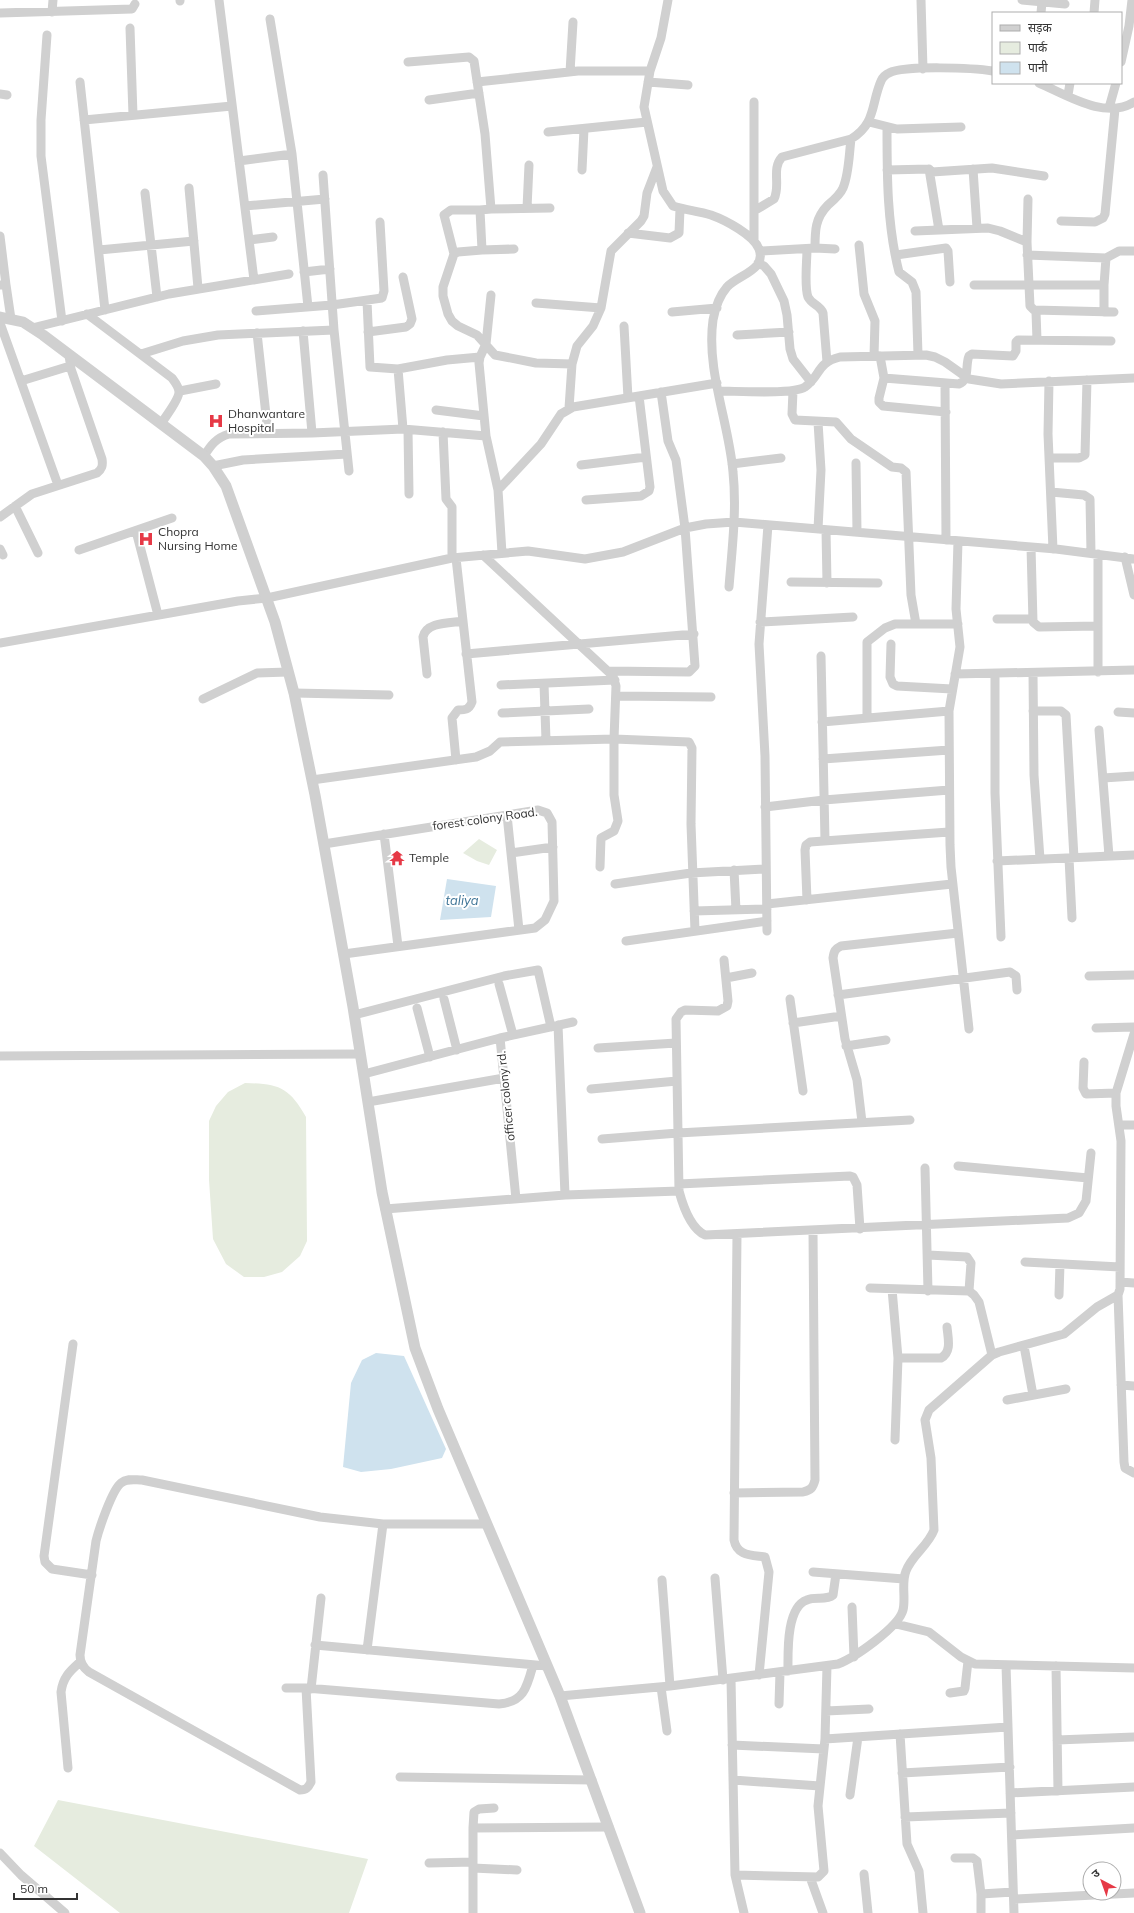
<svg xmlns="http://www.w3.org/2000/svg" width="1134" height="1913" viewBox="0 0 1134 1913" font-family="Mulish,'Noto Sans Devanagari',sans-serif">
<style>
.green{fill:#e6ecdf}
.water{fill:#cfe2ee}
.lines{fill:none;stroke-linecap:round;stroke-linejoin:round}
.minor{stroke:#d0d0d0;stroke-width:9}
.tertiary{stroke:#d0d0d0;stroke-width:11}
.labels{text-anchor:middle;stroke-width:4;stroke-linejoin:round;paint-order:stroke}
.poi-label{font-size:12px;fill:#333;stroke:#fff;text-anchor:start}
.street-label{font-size:12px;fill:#333;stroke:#fff}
.water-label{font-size:13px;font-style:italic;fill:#3f7597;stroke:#fff}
</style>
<rect width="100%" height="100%" fill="#fff"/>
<!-- green -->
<path class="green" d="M479,839L497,850L489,865L477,861L463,853Z
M245,1083C279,1084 289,1087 306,1117L307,1241L300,1256L282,1272L264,1277H244L226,1264L213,1239L209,1180V1121L216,1106L228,1092Z
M58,1800L368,1859L349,1913H120L34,1846Z"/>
<!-- water -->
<path class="water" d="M447,879L496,886L491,917L440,920Z
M376,1353L404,1356L446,1449L442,1458L391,1469L361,1472L343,1467L351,1383L362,1360Z"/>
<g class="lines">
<!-- minor -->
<path class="minor" d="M180,0V1
M219,0L254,280
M668,0L661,38L650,71L644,107L663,191L673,206C685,210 698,211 711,215C725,220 754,235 759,249C767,270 738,275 727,287C720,295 715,309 713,320C706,370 729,423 733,472C737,510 732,549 729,587
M921,0L923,69
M1022,0L1065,4
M52,12L53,0
M0,13L132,9L135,4
M1041,13L1042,2
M1094,13L1095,0
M270,19L292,154L308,307
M130,28L133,115
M47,35L41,120V156L62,321
M408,62L469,57L474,61L485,134L491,209L480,210L482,250L458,252L454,254L443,287V296L448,314L452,321L458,326L477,335L495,355L536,363L572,364L569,408
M1121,62L1129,26L1132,0
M570,72L573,22
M80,82L105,310
M477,82L578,71H650
M648,82L688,85
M1039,83C1067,95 1105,120 1134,102
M0,94L7,95
M1068,95L1070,83
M429,100L479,93
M754,102V240
M1109,108L1116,83
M84,120L232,106
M869,122L897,129L961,127
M887,128C887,176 887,225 899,272L912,282L916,292L918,355
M548,132L647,122
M239,161L292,154
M973,169L977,228
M582,170L584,129
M887,170L929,169
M323,175L334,330
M189,188L198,288
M145,193L157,297
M245,206L325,199
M527,208L529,165
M491,209L550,208
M754,211L774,199C781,185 771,169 782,157L851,139C876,124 871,104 881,81C882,78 886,74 889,73C905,65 974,68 993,71
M1061,221L1095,222L1103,218L1105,214L1115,109
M939,230L929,169L932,172L992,168L1044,176
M915,231L988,228L1000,231L1027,242L1030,306L1034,310L1114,312
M628,233L670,238L679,233L680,209
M0,236L6,285
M249,240L273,237
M1027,242L1028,199
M859,245L864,294L875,321L874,356
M815,248L835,249
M807,249C807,261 804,286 808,297C812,305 820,305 823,313L827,362
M99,250L194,241
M482,250L514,249
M760,251L815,248C815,231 815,218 828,205C834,200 840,195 843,188C849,174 849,155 851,139
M454,254L444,215L451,210H480
M896,255L946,248L948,251L950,282
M1027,255L1106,258
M758,263L764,266L771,274L784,301L787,315L790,349L793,359L811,382
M304,272L330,269
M1,285H6L11,319
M974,285H1104
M491,295L486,344L480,357L479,363L486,436L498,490
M367,301L370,367L398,369L447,360L480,357
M536,303L601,308
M256,311L332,305L382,298L384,291L380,222
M672,312L717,308
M1036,312L1037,340
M1104,312V285L1106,258L1119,251H1134
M87,314L172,378C175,382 179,387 179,392C179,400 165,417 161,424
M0,323L58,485
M624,326L628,398
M32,328L169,294L289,274
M303,331L312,433
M368,332L406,327L410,324L412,319L403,277
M257,333L268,433
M737,335L789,332
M141,354L183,341L218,335L334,330L349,471
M880,356L884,378L959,384C970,380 965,365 969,356L972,354L1013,356L1016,351V342L1018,340L1111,341
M572,364L577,346L593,326L601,308L611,251L641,221L644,216L647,193L657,167
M398,369L403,429
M884,378L879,398V402L883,406L946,412
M21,381L70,366
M1049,381L1048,434L1053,549
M945,383L946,540
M180,391L216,384
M719,391C737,391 792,395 805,387C821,376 816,363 840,357L926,355L935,357L945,362L969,379L1001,384L1134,378
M793,391L792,414L795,420L836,422L851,439L892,467L901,468L906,472L911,595L916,624
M436,410L484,416
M818,422L821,470L818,529
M408,430L409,494
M443,432L446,499L452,507V558
M204,456C211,445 216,438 229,434L312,433L403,429L486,436
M1049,458H1079L1085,455L1087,380
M856,463L857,532
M732,464L781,458
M581,465L646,457
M213,466L243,460L347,454
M1051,492L1084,495L1090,499L1091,553
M586,500L641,496L649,491L650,487L639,396
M15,506L38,553
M0,517L32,494L97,473C102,469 103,466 102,459L71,369L69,355
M826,530L827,583
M136,531L158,615
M958,541L956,609L960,647L949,711L950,845L951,867L969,1029
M1031,547L1033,622L1039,627L1098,626
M0,549L3,555
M79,550L172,518
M502,553L498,490L541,444L561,414L573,407L717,383
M1098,554V672
M1125,557L1134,595
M791,582L878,583
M997,619H1033
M760,622L853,617
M0,643L238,601L267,598L452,558L528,551L585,559L623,552L685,528L706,524L734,522L1056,549L1134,559
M891,644L890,677L893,684L897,686L952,689
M466,654L694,634
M821,656L825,840
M608,671L689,672L695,666L685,528L676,460L668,441L661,392
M1033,673L1034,775L1040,859
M427,674L423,637C426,622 450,623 463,621
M955,674L1134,670
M995,674V793L1001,937
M544,684L546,740
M501,685L615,680
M294,693L389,695
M616,696L711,697
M203,699L257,673L288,672
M1033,711H1061L1066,715L1074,858
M1118,712L1134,713
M502,713L589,709
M867,718V642L885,628L895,624H958
M822,722L949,711
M1099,730L1109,856
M823,759L949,750
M456,760L452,718L458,710C465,710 469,710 472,702L456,558
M1103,778L1134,776
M312,780L476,757L490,751L500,742L614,739L616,686L613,676L483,555
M765,807L824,800L949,790
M507,815L519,930
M384,834L398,946
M324,844L538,810L547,813L552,822L554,901L545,920L535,928L344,954
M511,853L553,847
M1069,858L1072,918
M997,861L1134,855
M600,867L601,838L614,831L618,821L614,795V739L689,742L692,748L691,824L695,931
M734,870L736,910
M615,884L691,873L766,869
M807,900L805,850L806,845L810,842L949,832
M767,904L952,884
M694,911L767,909
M767,931L765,756L759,644L768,525
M626,941L767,921
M1089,976L1134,975
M726,978L752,973
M499,984L513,1035
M838,995L1010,972L1016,976L1017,990
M444,999L457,1050
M790,999L803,1091
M417,1008L430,1057
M354,1015L504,976L538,970L551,1027
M793,1023L841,1016
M558,1025L565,1195
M1096,1028L1134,1027
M500,1038L573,1022
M846,1046L886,1040
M598,1048L676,1043
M0,1056L360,1054
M1084,1062L1083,1088L1086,1094L1116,1093
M364,1074L500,1038L516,1199
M591,1089L677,1081
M368,1102L504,1078
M862,1122L857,1080L845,1039L833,958C834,951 835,949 841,946L958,933
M1120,1125H1134
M602,1139L678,1133L910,1120
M958,1166L1088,1178
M925,1168L928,1291
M679,1184L850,1176L853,1177L857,1185L860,1229
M679,1191L676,1019L681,1012L685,1010L718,1011L727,1006L728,1001L724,960
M385,1209L565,1195L679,1191C683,1206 690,1228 705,1235L1068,1218L1079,1213L1086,1201L1091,1153
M737,1234L734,1540C737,1556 751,1555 765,1557L769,1572L759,1675
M928,1255L967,1257L971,1263L969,1291
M1025,1262L1120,1267
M1120,1282L1134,1283
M870,1288L969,1291L974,1295L979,1302L992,1355
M892,1289L898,1358H941C952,1352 948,1338 947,1327
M1059,1295L1060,1264
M1118,1295L1124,1462L1125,1468L1134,1473
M73,1344L44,1556L45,1562L52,1569L92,1575
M1024,1346L1033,1395
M1121,1385L1134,1386
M1007,1400L1066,1389
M895,1440L898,1358
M734,1493L803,1492C811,1490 813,1488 815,1480L813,1231
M383,1524L320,1517L142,1480C135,1480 127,1478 121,1483C112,1490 99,1529 96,1541L80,1655C80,1662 82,1667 89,1672L300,1790C306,1790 308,1788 311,1782L306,1688L499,1704C524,1702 527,1687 533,1665
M813,1572L904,1579
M715,1578L723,1680
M662,1580L670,1686
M852,1607L854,1657
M896,1624L929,1632L961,1657L975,1664L1134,1668
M315,1645L547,1666
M367,1650L383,1524H486
M1006,1665L1014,1913
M1056,1666L1058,1791
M788,1671C788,1653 786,1607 807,1600C815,1596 826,1601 833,1595L836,1574
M731,1679L735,1875L744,1913
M661,1687L667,1731
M286,1688H306
M311,1689L321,1598
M950,1693L964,1691L965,1688L968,1661
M560,1696L670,1686L838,1664C854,1658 899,1627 903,1610C906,1598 901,1583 906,1571C912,1555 928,1546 934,1530L931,1458L925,1420L929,1410L992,1355L999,1352L1064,1334L1097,1307L1118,1295L1120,1289L1121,1141L1116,1106V1093L1134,1034
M779,1704L780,1672
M826,1711L869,1709
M900,1734L907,1844L919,1871L923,1913
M825,1739L1008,1727
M1057,1740L1134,1737
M732,1745L824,1749
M68,1768L61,1692C63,1677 70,1671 80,1662
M902,1773L1010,1767
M400,1777L592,1780
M733,1780L820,1786
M1010,1793L1134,1787
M850,1795L858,1737
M905,1817L1011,1813
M473,1828L474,1812L479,1809L494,1808
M1012,1835L1134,1828
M0,1853L21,1875L65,1913
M955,1858H973L977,1861L981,1894L1013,1892
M429,1863L473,1862
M473,1868L517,1870
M864,1874L868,1913
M735,1875L818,1877L824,1871L818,1806L825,1739L827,1666
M810,1877L823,1913
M981,1894V1913
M1014,1899L1134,1893
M473,1913V1828L609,1827"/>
<!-- tertiary -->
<path class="tertiary" d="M0,317L23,322L43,335L204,456L213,466L226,486L275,622L294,693L315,795L353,1007L382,1192L415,1348L438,1409L560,1696L640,1913"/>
</g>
<!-- icons -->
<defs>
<g id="hospital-bare" transform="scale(1.2)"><path d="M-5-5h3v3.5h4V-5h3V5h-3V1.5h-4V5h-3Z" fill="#e63946" stroke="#fff" stroke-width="2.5" paint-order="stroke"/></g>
<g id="temple-bare" transform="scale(1.2)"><path d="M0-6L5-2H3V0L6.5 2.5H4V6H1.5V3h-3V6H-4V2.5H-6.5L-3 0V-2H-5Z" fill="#e63946" stroke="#fff" stroke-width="2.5" paint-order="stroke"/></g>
</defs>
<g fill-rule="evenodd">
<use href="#hospital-bare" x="216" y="421"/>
<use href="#hospital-bare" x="146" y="539"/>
<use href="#temple-bare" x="397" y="858"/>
</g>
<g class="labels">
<!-- poi labels -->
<g class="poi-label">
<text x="228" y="418">Dhanwantare<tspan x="228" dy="14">Hospital</tspan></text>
<text x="158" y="536">Chopra<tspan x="158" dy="14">Nursing Home</tspan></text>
<text x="409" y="862">Temple</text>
</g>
<!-- street labels -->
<g class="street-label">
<text transform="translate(485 819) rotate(-8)" y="4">forest colony Road.</text>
<text transform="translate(506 1096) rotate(-96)" y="4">officer colony rd.</text>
</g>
<!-- water labels -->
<g class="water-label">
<text x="462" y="905">taliya</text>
</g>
</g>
<!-- legend -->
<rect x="992" y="12" width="130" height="72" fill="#ffffff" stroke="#adadad"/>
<rect x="1000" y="25" width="20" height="6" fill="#d0d0d0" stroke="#adadad"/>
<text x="1028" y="32" font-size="12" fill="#333333">सड़क</text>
<rect x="1000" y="42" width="20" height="12" fill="#e6ecdf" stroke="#adadad"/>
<text x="1028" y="52" font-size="12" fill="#333333">पार्क</text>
<rect x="1000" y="62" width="20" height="12" fill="#cfe2ee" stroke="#adadad"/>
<text x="1028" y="72" font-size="12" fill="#333333">पानी</text>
<!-- north arrow -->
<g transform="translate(1102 1881) rotate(319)"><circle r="19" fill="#ffffff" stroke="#adadad"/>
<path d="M0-3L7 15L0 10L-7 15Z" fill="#e63946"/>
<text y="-6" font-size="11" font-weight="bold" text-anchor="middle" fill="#333333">उ</text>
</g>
<!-- scale -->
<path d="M14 1893v6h63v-6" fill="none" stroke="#333333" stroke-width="2"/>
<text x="20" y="1893" font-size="12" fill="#333333" stroke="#ffffff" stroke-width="3" paint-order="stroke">50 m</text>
</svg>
